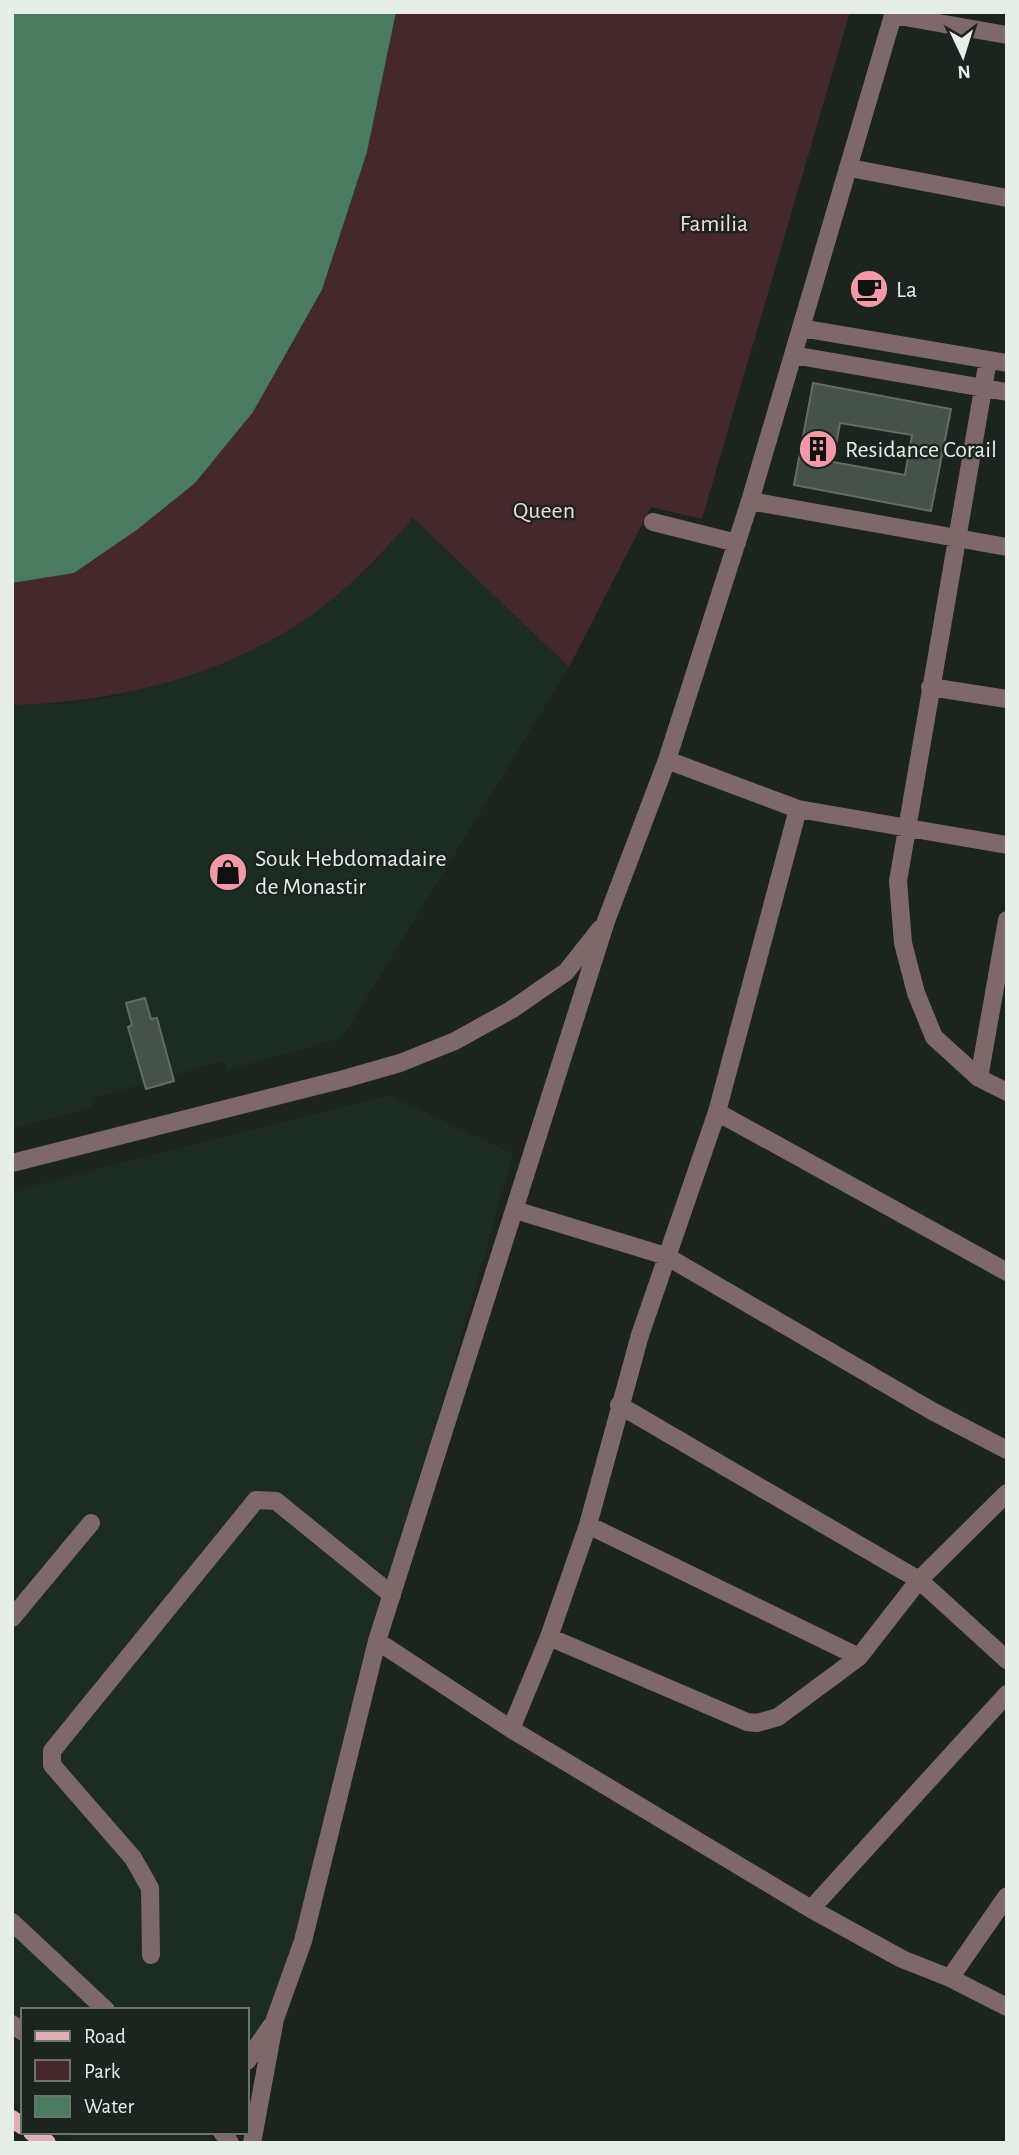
<svg xmlns="http://www.w3.org/2000/svg" width="1019" height="2155" viewBox="0 0 1019 2155" font-family="'Alegreya Sans',sans-serif">
<style>
.built{fill:#1c2c23}
.green{fill:#44282c}
.water{fill:#4a7a60}
.building{fill:#47514b;stroke:#616c65;stroke-width:2;fill-rule:evenodd}
.lines{fill:none;stroke-linecap:round;stroke-linejoin:round}
.minor{stroke:#7f686a;stroke-width:18}
.major{stroke:#e0afb4;stroke-width:18}
.labels{text-anchor:middle;stroke-width:5;stroke-linejoin:round;paint-order:stroke}
.park-label{font-size:24px;fill:#f9d6da;stroke:#1b241f}
.poi-label{font-size:24px;fill:#e7ede9;stroke:#1b241f;text-anchor:start}
</style>
<rect width="100%" height="100%" fill="#1b241f"/>
<!-- built -->
<path class="built" d="M413,518L569,667L342,1038L227,1070L225,1061L173,1075L174,1081L146,1089L144,1084L91,1098L93,1107L12,1129V705L58,704L108,698L233,657L286,630L329,602L372,565Z
M390,1095L513,1154L366,1672L303,1937L256,2044L247,2047V2010H23V2106L12,2099V1191Z
M62,2132H208L214,2143H78Z"/>
<!-- green -->
<path class="green" d="M396,12H850L702,519L651,507L569,667L413,518C387,548 361,576 330,601C242,671 123,703 12,705V583L74,573L253,412L322,291L367,152Z"/>
<!-- water -->
<path class="water" d="M12,12H396L367,152L322,290L253,412L195,483L138,529L74,573L12,583Z"/>
<!-- building -->
<path class="building" d="M813,383L951,409L931,511L794,485ZM840,423L912,435L905,475L833,462Z
M145,998L151,1019L157,1018L174,1081L146,1089L128,1027L132,1025L126,1003Z"/>
<g class="lines">
<!-- minor -->
<path class="minor" d="M893,15L1007,35
M850,168L1007,198
M801,328L1007,363
M793,355L1007,392
M988,360L898,881L903,943L916,993L934,1037L979,1078L1007,1092
M750,501L1007,547
M653,522L737,543
M930,687L1007,699
M667,760L798,809L1007,845
M979,1078L1007,920
M717,1112L1007,1272
M12,1163L344,1079L400,1063L455,1041L511,1010L566,972L600,929
M515,1210L666,1256L932,1411L1007,1450
M619,1405L919,1580L1007,1660
M588,1525L859,1657
M12,1618L91,1523
M549,1637L747,1722L757,1723L778,1717L859,1657L919,1580L1007,1493
M377,1641L511,1729L811,1909L1007,1694
M511,1729L549,1637L588,1525L640,1335L717,1112L798,809
M811,1909L902,1959L950,1978L1007,2007
M12,1922L106,2010
M151,1955L150,1888L133,1858L52,1765V1751L256,1500L276,1501L392,1595
M950,1978L1007,1896
M12,2024L23,2032
M247,2061L272,2025
M222,2132L230,2143
M252,2143L275,2019L303,1941L377,1641L606,921L667,760L750,501L894,12"/>
<!-- major -->
<path class="major" d="M12,2119L23,2126
M32,2132L47,2143"/>
</g>
<!-- icons -->
<defs>
<g id="cafe-disc" transform="scale(2.0125)"><circle r="9.5" fill="#f49aa6" stroke="#1b241f"/><path d="M-5.5-4.5H6V0H3Q3 3.5 0 3.5H-2.5Q-5.5 3.5-5.5 0ZM3-3.2v2h1.7v-2ZM-6 4.5H4V6H-6Z" fill="#111"/></g>
<g id="building-disc" transform="scale(2.0125)"><circle r="9.5" fill="#f49aa6" stroke="#1b241f"/><path d="M-4-6H4V6H1V3H-1V6H-4ZM-2.5-4.3h1.7v1.8h-1.7ZM.8-4.3h1.7v1.8H.8ZM-2.5-1h1.7V.8h-1.7ZM.8-1h1.7V.8H.8Z" fill="#111"/></g>
<g id="shop-disc" transform="scale(2.0125)"><circle r="9.5" fill="#f49aa6" stroke="#1b241f"/><path d="M-5-2.5h2.3a2.7 3.5 0 0 1 5.4 0H5L5.5 6h-11ZM-1.5-2.5h3a1.5 2.3 0 0 0-3 0Z" fill="#111"/></g>
</defs>
<g fill-rule="evenodd">
<use href="#cafe-disc" x="869" y="289"/>
<use href="#building-disc" x="818" y="449"/>
<use href="#shop-disc" x="228" y="872"/>
</g>
<g class="labels">
<!-- park labels -->
<g class="park-label">
<text x="714" y="231">Familia</text>
<text x="544" y="518">Queen</text>
</g>
<!-- poi labels -->
<g class="poi-label">
<text x="896" y="297">La</text>
<text x="845" y="457">Residance Corail</text>
<text x="255" y="866">Souk Hebdomadaire<tspan x="255" dy="28">de Monastir</tspan></text>
</g>
</g>
<!-- border -->
<rect width="1019" height="2155" fill="none" stroke="#e7ede9" stroke-width="28"/>
<!-- legend -->
<rect x="21" y="2008" width="228" height="126" fill="#1b241f" stroke="#6d7470" stroke-width="2"/>
<rect x="35" y="2031" width="35" height="10" fill="#e0afb4" stroke="#6d7470" stroke-width="2"/>
<text x="84" y="2043" font-size="21" fill="#e7ede9">Road</text>
<rect x="35" y="2060" width="35" height="21" fill="#44282c" stroke="#6d7470" stroke-width="2"/>
<text x="84" y="2078" font-size="21" fill="#e7ede9">Park</text>
<rect x="35" y="2096" width="35" height="21" fill="#4a7a60" stroke="#6d7470" stroke-width="2"/>
<text x="84" y="2113" font-size="21" fill="#e7ede9">Water</text>
<!-- north arrow -->
<g transform="translate(963 56) rotate(176)" stroke="#1b241f" stroke-width="5" paint-order="stroke">
<path d="M0-5L12 26L0 18L-12 26Z" fill="#e7ede9"/>
<text y="-10" font-size="19" font-weight="bold" text-anchor="middle" fill="#e7ede9">N</text>
</g>
</svg>
